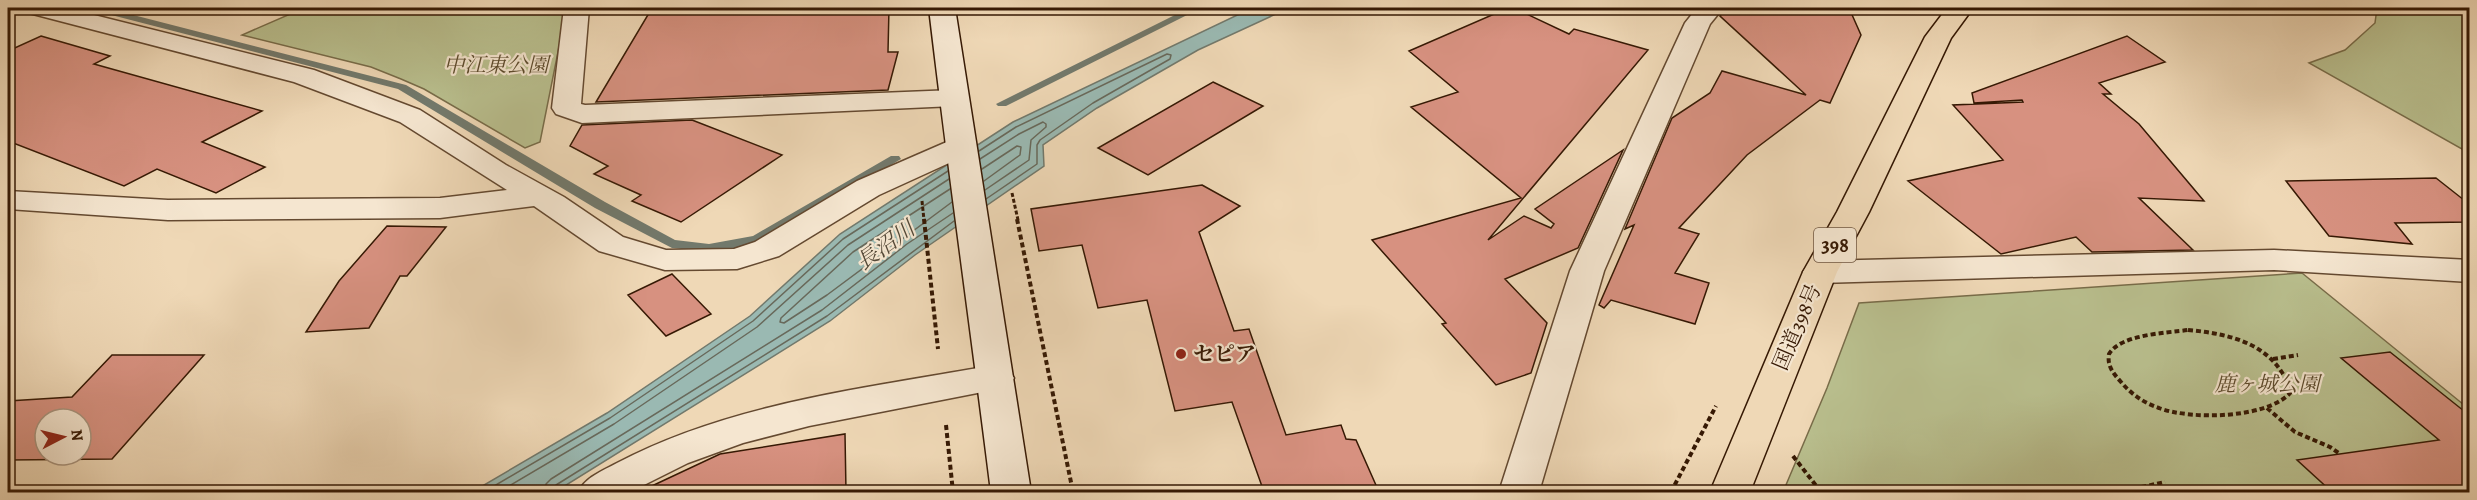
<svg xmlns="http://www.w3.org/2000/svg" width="2477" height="500" viewBox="0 0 2477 500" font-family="Alegreya,'Noto Serif JP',serif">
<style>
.green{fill:#b9bf8e;stroke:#786c49;stroke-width:1.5}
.water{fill:#9ab9b2;stroke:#72796c;stroke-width:1.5}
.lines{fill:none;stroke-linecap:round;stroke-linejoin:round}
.shore{stroke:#68695b;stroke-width:1.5}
.stream{fill:#72796c;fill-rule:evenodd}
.building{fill:#d79180;stroke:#361904;stroke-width:1.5;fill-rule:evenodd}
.street-casing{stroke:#644930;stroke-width:3}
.secondary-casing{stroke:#361904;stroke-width:3}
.highway-casing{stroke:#361904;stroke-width:3}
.path-far1{stroke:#361904;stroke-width:3;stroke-dasharray:4 2;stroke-linecap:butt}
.path{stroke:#361904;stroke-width:4;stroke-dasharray:5 3;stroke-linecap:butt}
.street{fill:#f5e6d0;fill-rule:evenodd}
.secondary{fill:#f5e6d0;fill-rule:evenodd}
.highway{fill:#efd8b6;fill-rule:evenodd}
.poi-dot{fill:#8f2418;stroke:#f5e6d0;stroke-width:2}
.labels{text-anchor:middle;stroke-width:4.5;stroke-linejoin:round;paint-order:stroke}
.shield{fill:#f5e6d0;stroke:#6f5641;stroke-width:1.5}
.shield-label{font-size:20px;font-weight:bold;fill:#361904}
.park-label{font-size:21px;font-style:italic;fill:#5d4b2d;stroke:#f5e6d0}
.street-label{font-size:21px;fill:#361904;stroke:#f5e6d0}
.poi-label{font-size:21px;font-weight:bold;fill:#361904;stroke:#f5e6d0;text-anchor:start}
.water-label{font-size:22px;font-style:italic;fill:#544938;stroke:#f5e6d0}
</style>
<rect width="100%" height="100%" fill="#efd8b6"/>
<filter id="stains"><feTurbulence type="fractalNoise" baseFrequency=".00333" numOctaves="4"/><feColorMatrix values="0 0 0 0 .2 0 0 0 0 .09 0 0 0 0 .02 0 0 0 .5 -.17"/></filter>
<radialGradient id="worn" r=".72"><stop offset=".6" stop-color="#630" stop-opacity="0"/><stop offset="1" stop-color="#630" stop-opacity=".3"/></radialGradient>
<!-- green -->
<path class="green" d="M304,8H564L561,37L540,142L525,148L424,89L401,79L371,67L242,35Z
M2377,8H2469V153L2309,63L2345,50L2375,23Z
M2302,273L2469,409V492H1783L1827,388L1859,303Z"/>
<!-- water -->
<path class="water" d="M1252,8H1289L1198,50L1097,108L1043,145L1044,166L915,255L830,321L555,492H472L607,413L750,316L840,234L1013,122Z"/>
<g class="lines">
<!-- shore -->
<path class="shore" d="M979,151L1016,127L1167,54L1171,55L1170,59L1093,103L1040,140L1037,145V164L986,199
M980,159L1019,134L1043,122L1046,124V127L1031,140L1029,160L985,190
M982,169L1017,146L1021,147L1020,155L984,181
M950,189L853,252L781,318L780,322L784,323L827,295L952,202
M484,492L610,418L753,321L843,239L948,171
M499,492L614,424L757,327L848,245L949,179
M545,492L546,484L551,479L822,310L907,244L953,213
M552,492L556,485L827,316L954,221"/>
<!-- stream -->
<path class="stream" d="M91,8H106L406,85L605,202L675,240L709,244L753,236L891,156H899L901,159L763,242L736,249L709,252L672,248L595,208L398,89L92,10Z
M1189,8H1201L1006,106H998L996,104Z"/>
</g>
<!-- building -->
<path class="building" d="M652,8H889L888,52H898L888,90L596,102Z
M1508,8H1514L1569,34L1574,29L1648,50L1488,240L1524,216L1551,228L1554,224L1535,209L1623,150L1578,248L1505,279L1547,323L1531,373L1496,385L1442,324L1446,323L1372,240L1521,198L1411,107L1458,92L1409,51Z
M1725,8H1849L1861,35L1830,103L1820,100L1747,155L1679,228L1699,234L1675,273L1709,283L1695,324L1611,300L1604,308L1599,305L1634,225L1625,229L1672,118L1710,93L1722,71L1806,95L1720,16Z
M41,36L110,56L94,64L262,111L202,142L265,167L216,193L157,169L124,186L8,141V51Z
M2127,36L2165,62L2099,83L2111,94H2103L2139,124L2204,201L2139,198L2193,250L2092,252L2076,237L2001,254L1908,181L2003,160L1953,105L2023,102L2022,100L1974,103L1972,93Z
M1213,82L1263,106L1148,175L1098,148Z
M692,120L782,155L681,222L632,201L641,195L594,174L608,166L570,146L582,125Z
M2436,178L2469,204V222L2395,223L2412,244L2329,236L2286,181Z
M1202,185L1240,206L1199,232L1234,331L1249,329L1286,435L1341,425L1346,439L1356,440L1379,492H1264L1232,402L1175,411L1147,300L1098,308L1082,245L1039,251L1031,209Z
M387,226L446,227L407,276H400L369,328L306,332L339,281Z
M672,274L711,314L666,336L628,295Z
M2390,352L2469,415V492H2332L2297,460L2439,440L2341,358Z
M112,355H204L112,459L8,460V401L72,397ZM45,419H81V455H45Z
M845,434L846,492H639L720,454Z"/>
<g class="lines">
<!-- street casing -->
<g class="street-casing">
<path id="street" d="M25,8H66L314,70L420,110L506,165L564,197L623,237L666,250L734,249L755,242L857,181L949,141L960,138L971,141L975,147L971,153L879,195L779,256L737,269L665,270L599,251L534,206L440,218L168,220L8,209V191L168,200L440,198L507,190L400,122L294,82L29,13Z
M564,8H589L581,104L585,105L954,90L964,92L968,98L964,104L954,106L582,123L556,114L552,108Z
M1697,8H1723L1710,24L1604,271L1539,492H1499L1570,271L1685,23Z
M2274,250L2470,260V282L2274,270L1820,283L1808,279L1803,272L1808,265L1820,261Z
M995,365L1008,369L1014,378L1008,387L809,426L743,443L688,463L630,492H578C586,477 602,471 617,463C733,402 868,388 995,365Z"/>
</g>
<!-- secondary casing -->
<g class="secondary-casing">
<path id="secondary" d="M929,8H955L1031,492H991C971,331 948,170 929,8Z"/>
</g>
<!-- highway casing -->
<g class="highway-casing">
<path id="highway" d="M1947,8H1973L1951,38L1869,212L1837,272L1750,492H1710L1803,272L1837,212L1925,37Z"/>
</g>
<!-- path-far1 -->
<path class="path-far1" d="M1012,193L1018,220
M922,201L924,220"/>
<!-- path -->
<path class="path" d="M924,219L938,349
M1017,219L1073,492
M2188,330C2233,334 2276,345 2291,392C2268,419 2190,420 2159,408C2144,403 2131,394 2121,382C2113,373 2107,366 2109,354C2121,334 2167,333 2188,330Z
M2273,359L2298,355
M2267,408L2295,432L2330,447L2340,454
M946,425L953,492
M1793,456L1821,492
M1671,492L1716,406
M2118,492L2165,482"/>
<!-- street -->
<use href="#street" class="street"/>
<!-- secondary -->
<use href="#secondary" class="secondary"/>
<!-- highway -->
<use href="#highway" class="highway"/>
</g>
<!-- markers -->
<circle class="poi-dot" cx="1181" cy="354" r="6"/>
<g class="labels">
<!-- shield labels -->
<rect class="shield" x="1814" y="228" width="42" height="34" rx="4.5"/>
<g class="shield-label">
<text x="1835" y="252">398</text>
</g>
<!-- park labels -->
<g class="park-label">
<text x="496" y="72">中江東公園</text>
<text x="2267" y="391">鹿ヶ城公園</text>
</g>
<!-- street labels -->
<g class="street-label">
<text transform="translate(1797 327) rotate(-67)" y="7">国道398号</text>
</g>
<!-- poi labels -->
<g class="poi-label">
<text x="1193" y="361">セピア</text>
</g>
<!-- water labels -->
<g class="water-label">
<text transform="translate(885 245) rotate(-36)" y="8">長沼川</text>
</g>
</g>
<!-- margin -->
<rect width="2477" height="500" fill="none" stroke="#efd8b6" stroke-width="30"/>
<rect x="9" y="9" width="2459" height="482" fill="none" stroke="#361904" stroke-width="3"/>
<rect x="15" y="15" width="2447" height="470" fill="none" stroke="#361904" stroke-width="1.5"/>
<!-- north arrow -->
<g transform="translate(63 437) rotate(83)"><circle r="28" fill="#f5e6d0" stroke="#a9947e" stroke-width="1.5"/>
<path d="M0-4.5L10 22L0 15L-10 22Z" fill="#8f2418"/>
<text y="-9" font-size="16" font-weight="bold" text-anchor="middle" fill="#361904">N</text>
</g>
<rect width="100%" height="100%" filter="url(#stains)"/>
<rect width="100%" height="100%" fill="url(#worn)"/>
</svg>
